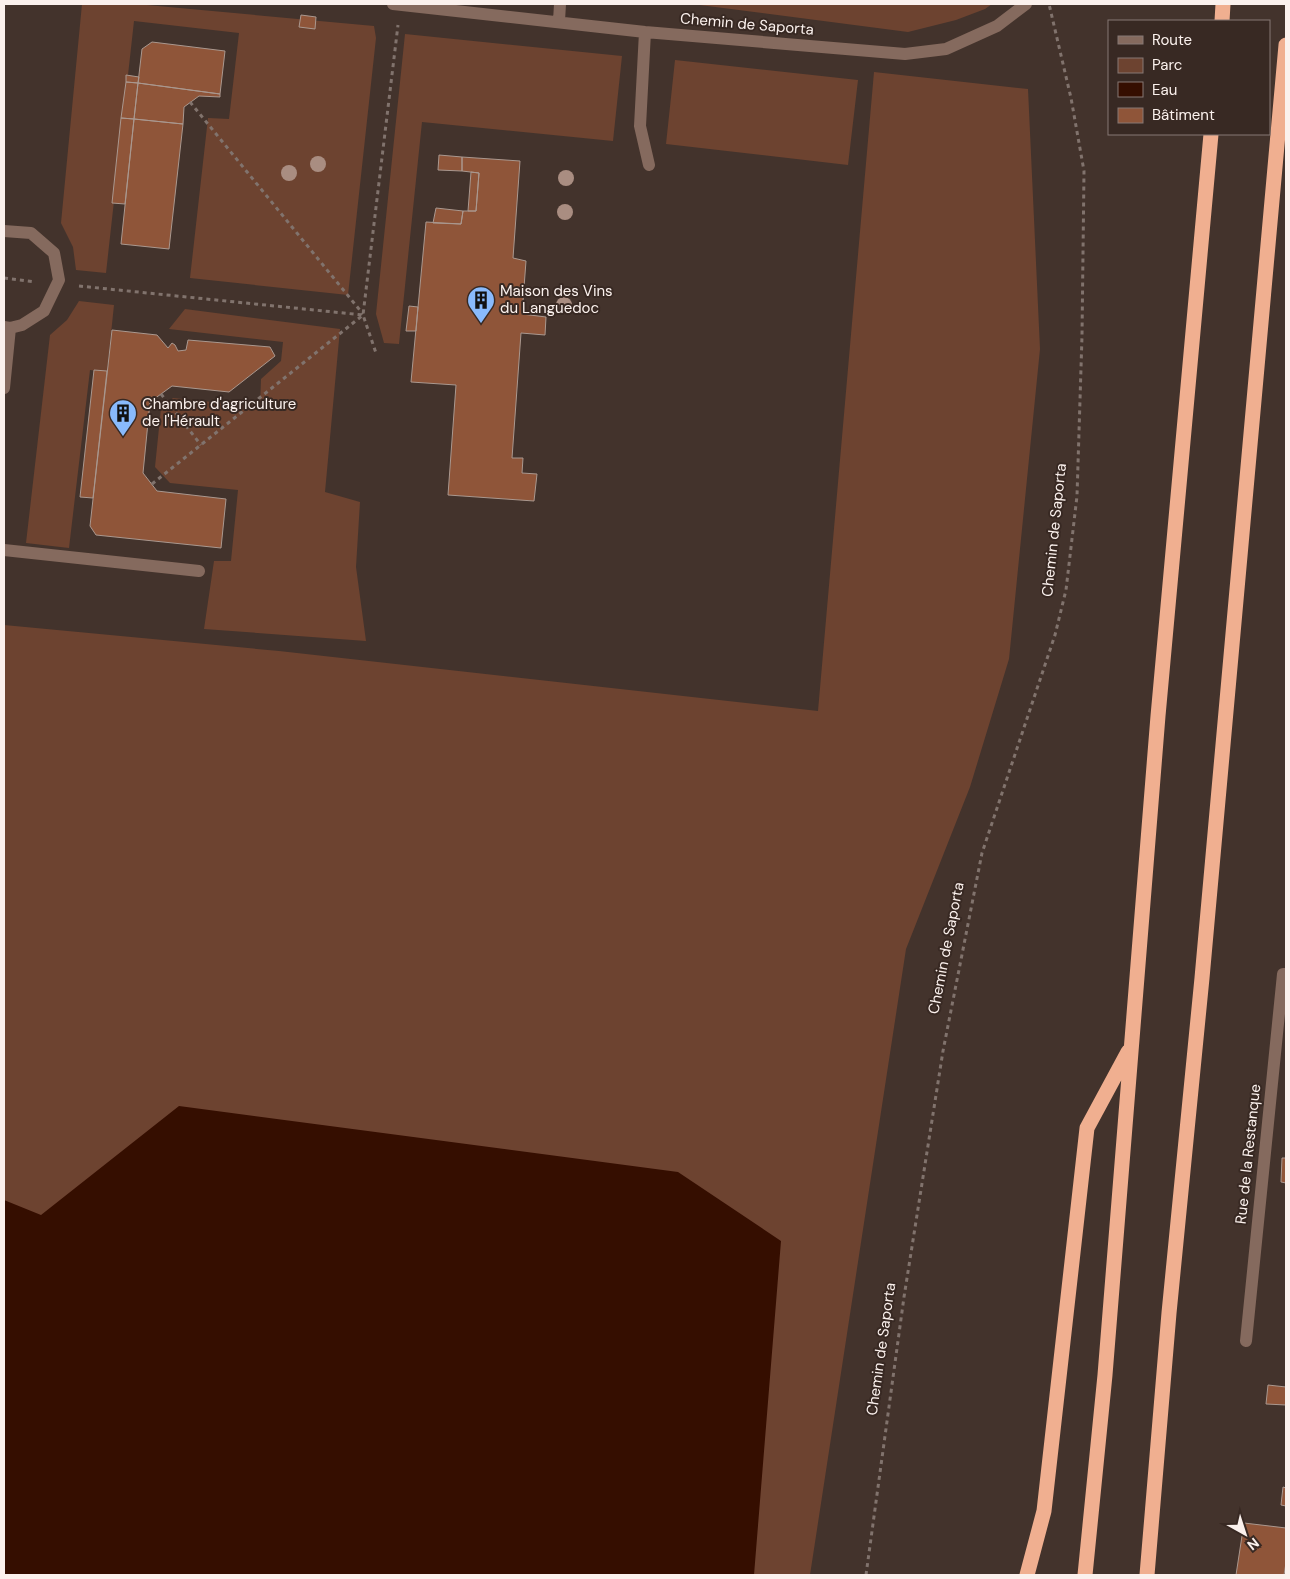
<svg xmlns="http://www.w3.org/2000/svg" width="1290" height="1579" viewBox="0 0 1290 1579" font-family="'DM Sans',sans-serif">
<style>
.green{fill:#6d4330}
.water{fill:#350e00}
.building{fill:#8f5539;stroke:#aa988f}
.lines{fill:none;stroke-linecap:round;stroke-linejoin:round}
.path{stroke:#81736d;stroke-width:3;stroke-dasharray:4 4;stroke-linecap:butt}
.minor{stroke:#856a5e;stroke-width:12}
.highway{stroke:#f0af90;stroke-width:15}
.tree{fill:#a98d81}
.labels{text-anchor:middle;stroke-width:4;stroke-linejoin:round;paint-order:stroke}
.street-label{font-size:15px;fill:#fbf1ed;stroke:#382923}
.poi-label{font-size:15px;fill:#fbf1ed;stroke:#382923;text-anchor:start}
</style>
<rect width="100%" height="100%" fill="#43332c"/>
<!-- green -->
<path class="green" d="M82,4H136L374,26L376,38L348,295L190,278L208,118L229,119L239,33L134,21L106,273L76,270L73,247L61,223Z
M692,4H992L985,9L956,20L908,32Z
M405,34L622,56L613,141L422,122L399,344L384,343L376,314Z
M675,60L858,80L848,165L666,144Z
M874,72L1028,89L1040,349L1009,659L970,787L906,949L810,1575H4V625L279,651L818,711Z
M79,301L114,305L107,372L90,370L69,548L26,543L50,335L67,320Z
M185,309L340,329L325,492L360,502L356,567L366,641L204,629L214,561H231L238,490L170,483L155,467L161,408L173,398L260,407L261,379L281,361L283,342L169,329Z"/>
<!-- water -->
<path class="water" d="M179,1106L678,1172L781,1241L754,1575H4V1200L41,1215Z"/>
<!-- building -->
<path class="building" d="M301,15L316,17L315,29L299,27Z
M152,42L225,51L220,94L138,83L142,49Z
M126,75L139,77L138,83L126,82Z
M126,82L138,83L134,119L121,118Z
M138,83L220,94V97L199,96L184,107L183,124L134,119Z
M121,118L134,119L125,204L112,203Z
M134,119L183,124L169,249L121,244Z
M439,155L462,157V171L438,170Z
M462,157L520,161L513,258L526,261L522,314L546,317L545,335L521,333L512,458H523L522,473L537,474L534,501L448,495L456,385L411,382L426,222L461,224L463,211H476L479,173L462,171Z
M471,172L479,173L476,211H468Z
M436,208L463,211L461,224L433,223Z
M409,306L418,307L416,331H406Z
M112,330L157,335L168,348L172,343L175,345L178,351L186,350L188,340L270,347L275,356L229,392L172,386L150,402L143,473L157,491L226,499L221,548L96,535L90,526Z
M94,370L107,371L93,498L80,497Z
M1282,1158H1286V1183L1281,1182Z
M1268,1385L1286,1387V1405L1266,1404Z
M1283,1487L1286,1488V1506L1281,1505Z
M1244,1523L1286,1528V1563L1284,1575H1236Z"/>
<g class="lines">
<!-- path -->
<path class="path" d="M190,102L363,314
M4,278L35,282
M79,286L363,315L376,353
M161,394L201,445
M152,484L363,315L398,25
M866,1575L904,1297L943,1051L982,853L1055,635L1066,590L1077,496L1082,336L1084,171L1071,98L1049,4"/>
<!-- minor -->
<path class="minor" d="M393,4L645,32L905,54L946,49L997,26L1026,4
M559,21L560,4
M645,32L640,126L649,165
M4,231L31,233L54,253L59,280L44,311L22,325L10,328L4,327
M4,388L10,328
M4,550L199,571
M1246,1341L1283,974H1286"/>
<!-- highway -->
<path class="highway" d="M1222,21L1223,4
M1027,1575L1044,1511L1087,1128L1128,1052
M1085,1575L1105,1375L1158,716L1211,134
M1147,1575L1169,1313L1202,978L1286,45"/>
</g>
<!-- trees -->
<g class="tree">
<circle cx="318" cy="164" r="8"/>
<circle cx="289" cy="173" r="8"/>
<circle cx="566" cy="178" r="8"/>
<circle cx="565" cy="212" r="8"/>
<circle cx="564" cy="305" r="8"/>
</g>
<!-- icons -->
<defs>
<g id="building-pin" transform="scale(1.4375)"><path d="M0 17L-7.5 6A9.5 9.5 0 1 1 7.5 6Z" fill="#89bafc" stroke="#382923"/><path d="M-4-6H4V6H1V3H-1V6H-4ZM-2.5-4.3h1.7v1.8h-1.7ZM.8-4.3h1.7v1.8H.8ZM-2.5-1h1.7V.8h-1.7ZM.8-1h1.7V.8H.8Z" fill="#111"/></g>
</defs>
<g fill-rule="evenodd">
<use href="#building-pin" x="481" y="300"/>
<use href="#building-pin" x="123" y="413"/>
</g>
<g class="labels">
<!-- street labels -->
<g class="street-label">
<text transform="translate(747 24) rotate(5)" y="5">Chemin de Saporta</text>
<text transform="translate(1054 530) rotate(-84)" y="5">Chemin de Saporta</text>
<text transform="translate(946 948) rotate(-79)" y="5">Chemin de Saporta</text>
<text transform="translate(1248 1154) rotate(-84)" y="5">Rue de la Restanque</text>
<text transform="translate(881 1349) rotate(-82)" y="5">Chemin de Saporta</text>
</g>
<!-- poi labels -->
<g class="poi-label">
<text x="500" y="296">Maison des Vins<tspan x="500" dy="17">du Languedoc</tspan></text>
<text x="142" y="409">Chambre d'agriculture<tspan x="142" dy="17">de l'Hérault</tspan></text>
</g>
</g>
<!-- border -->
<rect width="1290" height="1579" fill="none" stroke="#fbf1ed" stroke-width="10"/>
<!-- legend -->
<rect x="1108" y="20" width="162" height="115" fill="#382923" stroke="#867974"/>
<rect x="1118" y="36" width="25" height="8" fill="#856a5e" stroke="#867974"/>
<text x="1152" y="45" font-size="15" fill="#fbf1ed">Route</text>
<rect x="1118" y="58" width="25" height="15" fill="#6d4330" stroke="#867974"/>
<text x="1152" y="70" font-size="15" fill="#fbf1ed">Parc</text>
<rect x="1118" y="82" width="25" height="15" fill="#350e00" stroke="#867974"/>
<text x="1152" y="95" font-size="15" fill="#fbf1ed">Eau</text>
<rect x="1118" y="108" width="25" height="15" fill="#8f5539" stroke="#867974"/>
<text x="1152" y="120" font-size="15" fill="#fbf1ed">Bâtiment</text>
<!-- north arrow -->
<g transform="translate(1245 1534) rotate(141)" stroke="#382923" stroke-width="4" paint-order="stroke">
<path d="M0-4L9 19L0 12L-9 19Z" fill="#fbf1ed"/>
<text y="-8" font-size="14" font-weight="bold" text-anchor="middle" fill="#fbf1ed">N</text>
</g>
</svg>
